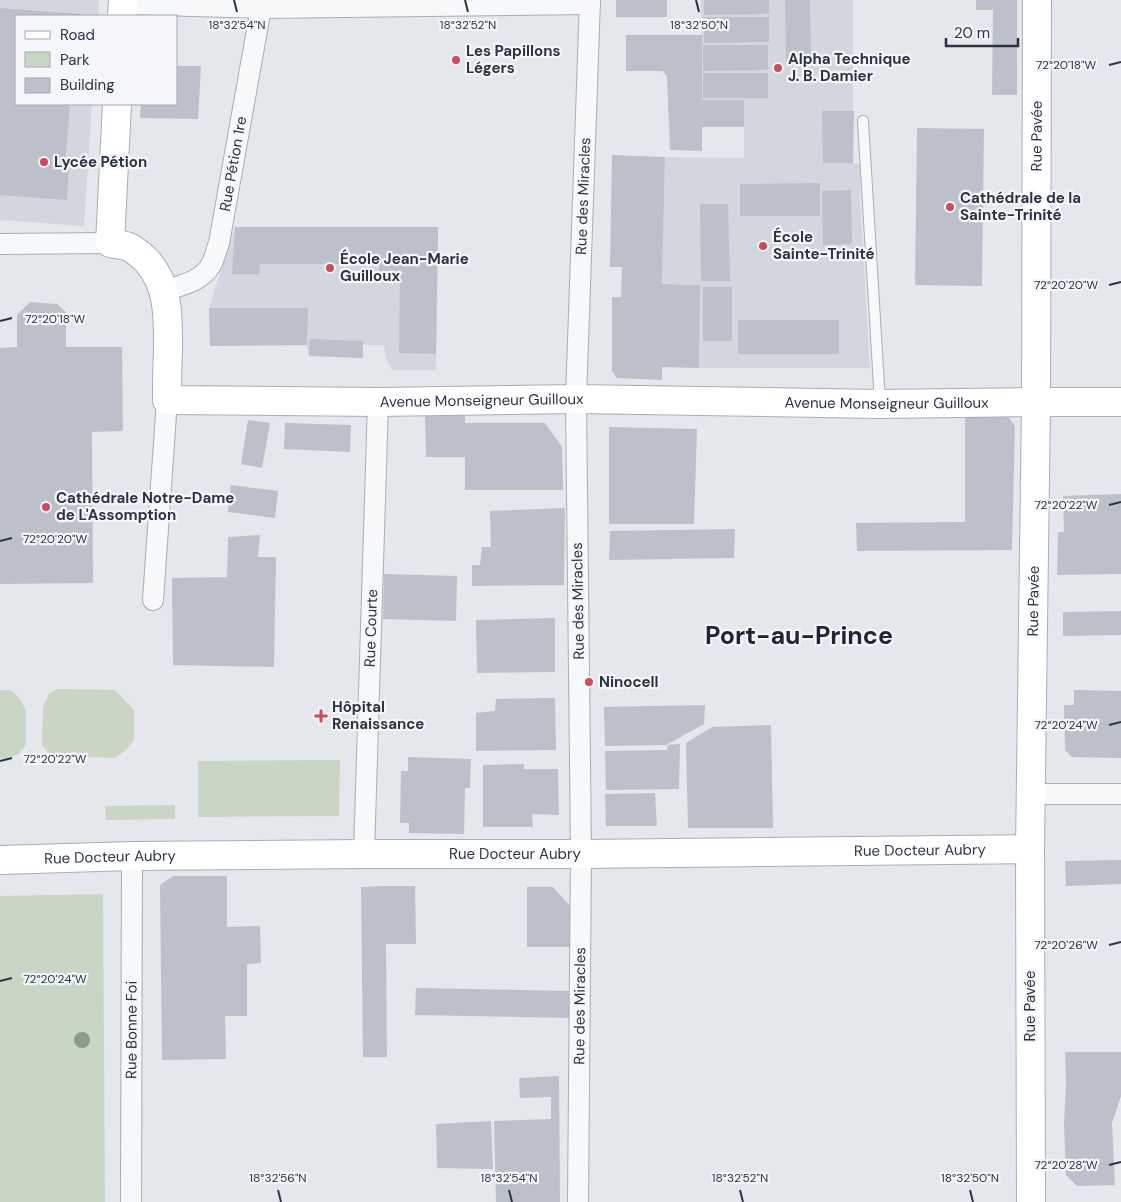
<svg xmlns="http://www.w3.org/2000/svg" width="1121" height="1202" viewBox="0 0 1121 1202" font-family="'DM Sans',sans-serif">
<style>
.built{fill:#d2d6de}
.green{fill:#c9d6c5}
.building{fill:#bbc0ca}
.lines{fill:none;stroke-linecap:round;stroke-linejoin:round}
.lane-casing{stroke:#a9aeb7;stroke-width:12}
.street-casing{stroke:#a9aeb7;stroke-width:22}
.secondary-casing{stroke:#a9aeb7;stroke-width:30}
.lane{stroke:#f7f8fa;stroke-width:10}
.street{stroke:#f7f8fa;stroke-width:20}
.secondary{stroke:#fff;stroke-width:28}
.tree{fill:#899d89}
.ticks{fill:none;stroke:#2b3445;stroke-width:2}
.poi-dot{fill:#d1495b;stroke:#f4f6f9;stroke-width:2}
.labels{text-anchor:middle;stroke-width:4.5;stroke-linejoin:round;paint-order:stroke}
.poi-label{font-size:15px;font-weight:bold;fill:#2b3445;stroke:#f4f6f9;text-anchor:start}
.street-label{font-size:15px;fill:#2b3445;stroke:#f4f6f9}
.town-label{font-size:25px;font-weight:bold;fill:#1d2536;stroke:#f4f6f9}
.ticks-label{font-size:12px;text-anchor:middle;fill:#2b3445;stroke:#f4f6f9;stroke-width:4.5;stroke-linejoin:round;paint-order:stroke}
</style>
<rect width="100%" height="100%" fill="#e4e7ec"/>
<!-- built -->
<path class="built" d="M0,0H99L98,16H16V104H92L84,226L0,220Z
M701,0H853V163L860,164V198L870,368H699L700,285L662,284L665,157L744,158V100H702Z
M235,227H438L436,370H392L386,359L384,345H363V358L309,356L307,345L210,346L209,308Z"/>
<!-- green -->
<path class="green" d="M58,689L115,690L134,710V740L125,751L115,758L57,756L48,752L42,745L43,707L49,694Z
M0,690H11L20,699L26,711V745L18,754L4,759L0,758Z
M340,760L339,816L198,817V761Z
M175,805V819L106,820L105,806Z
M103,894L105,1202H0V896Z"/>
<!-- building -->
<path class="building" d="M616,0H667V17H616Z
M704,0H769V14L704,15Z
M785,0H810L811,61L786,62Z
M976,0H1017V95H992L993,10H976Z
M0,8L80,14L79,16H16V104H70L65,166H69L67,200L0,195Z
M704,17H769V42L704,43Z
M626,35H702V100H744V127H702V151L670,150L667,77L663,71H626Z
M703,45H768V70L703,71Z
M176,66H201L198,119L140,118L141,104H176Z
M703,73H768V98H703Z
M822,111H854L853,163H823Z
M917,128L984,129L982,286L915,285Z
M612,155L665,157L662,284L700,285L699,368L662,367V380L617,378L612,371V297H621L622,267H610Z
M820,183V216H740V184Z
M851,190L852,244L823,245L822,191Z
M700,204H728L730,281H701Z
M235,227H438L436,354L399,353L400,275L379,273V264H260L259,274H232Z
M703,287H732V341H703Z
M30,302L57,304L66,312V347H122L123,431L92,432L93,583L0,584V348L17,347V315Z
M209,308H308L307,345L210,346Z
M738,320H839V354H738Z
M310,339L363,341V358L309,356Z
M1006,414L1015,426L1012,550L857,551L856,523L965,522V415Z
M465,415V423H545L562,447L563,490H465V457H426L425,416Z
M248,420L270,423L262,468L241,464Z
M285,423L351,425L350,452L284,449Z
M609,427L697,429L694,524H609Z
M231,485L278,491L275,518L228,512Z
M1121,494V574L1057,575L1058,532H1064L1063,496Z
M565,508L564,585L472,586V565H480L482,547H491L490,511Z
M735,529L734,558L609,560L610,531Z
M260,535L258,557H276L274,667L173,665L172,578L227,577L228,537Z
M384,574L457,576L456,621L383,619Z
M1121,611V635L1063,636V612Z
M555,618V672L477,673L476,620Z
M1074,690L1121,691V758L1072,757L1065,750L1064,705H1074Z
M555,698L556,750L476,751V713L495,711L496,699Z
M705,705L704,724L666,745L605,746L604,707Z
M771,725L773,828H688L686,743L712,727Z
M680,744L679,789L606,790L605,751L667,750L668,745Z
M408,757L471,759L470,788H465L464,834L409,833V823H400L401,771H408Z
M524,764V769H558L559,815L532,814L533,827H483V765Z
M655,793L657,826H606L605,794Z
M1121,860V884L1066,886L1065,861Z
M173,876H227V927L260,926L261,963L247,964V1016H225L226,1059L162,1060L160,885Z
M385,886H415L416,944H386L387,1057H363L361,887Z
M527,887H553L571,907V947H527Z
M416,988L570,991V1018L415,1015Z
M1065,1052H1121V1096L1112,1123L1115,1185L1077,1186L1066,1175L1064,1124L1066,1083Z
M559,1076L560,1202H496L494,1121L551,1119V1097L520,1098L519,1078Z
M491,1121L493,1169L437,1168L436,1124Z"/>
<g class="lines">
<!-- lane casing -->
<g class="lane-casing">
<path id="lane" d="M863,121L880,403"/>
</g>
<!-- street casing -->
<g class="street-casing">
<g id="street">
<path d="M123,4L261,8L590,4"/>
<path d="M0,244L110,243"/>
<path id="s1" d="M164,291C181,285 201,282 211,265C215,258 216,250 219,243L261,8"/>
<path d="M153,600L167,400"/>
<path d="M1030,794H1121"/>
<path id="s2" d="M364,854L378,402"/>
<path id="s3" d="M131,1202L132,856"/>
<path id="s4" d="M578,1202L581,854L576,399L590,0"/>
</g>
</g>
<!-- secondary casing -->
<g class="secondary-casing">
<g id="secondary">
<path d="M122,16L123,0"/>
<path id="s5" d="M117,104L110,243C116,244 123,245 129,247C135,250 142,256 147,261C170,286 168,321 168,353C167,368 167,384 167,400L378,402L576,399L880,404L1036,402H1121"/>
<path id="s6" d="M0,860L132,856L364,854H581L1030,849"/>
<path id="s7" d="M1031,1202L1030,849L1036,402L1037,0"/>
</g>
</g>
<!-- lane -->
<use href="#lane" class="lane"/>
<!-- street -->
<use href="#street" class="street"/>
<!-- secondary -->
<use href="#secondary" class="secondary"/>
</g>
<!-- trees -->
<circle class="tree" cx="82" cy="1040" r="8"/>
<!-- ticks -->
<path class="ticks" d="M234,0L237,12M465,0L468,12M696,0L699,12M1109,65L1121,62M1109,285L1121,282M0,321L12,318M1109,505L1121,502M0,541L12,538M1109,725L1121,722M0,761L12,758M1109,945L1121,942M0,981L12,978M1109,1165L1121,1162M278,1190L281,1202M509,1190L512,1202M740,1190L743,1202M970,1190L973,1202"/>
<!-- markers -->
<g class="poi-dot">
<circle cx="456" cy="60" r="5"/>
<circle cx="778" cy="68" r="5"/>
<circle cx="44" cy="162" r="5"/>
<circle cx="950" cy="207" r="5"/>
<circle cx="763" cy="246" r="5"/>
<circle cx="330" cy="268" r="5"/>
<circle cx="46" cy="507" r="5"/>
<circle cx="589" cy="682" r="5"/>
<path d="M318.5 708.5h5v5h5v5h-5v5h-5v-5h-5v-5h5z"/>
</g>
<g class="labels">
<!-- poi labels -->
<g class="poi-label">
<text x="466" y="56">Les Papillons<tspan x="466" dy="17">Légers</tspan></text>
<text x="788" y="64">Alpha Technique<tspan x="788" dy="17">J. B. Damier</tspan></text>
<text x="54" y="167">Lycée Pétion</text>
<text x="960" y="203">Cathédrale de la<tspan x="960" dy="17">Sainte-Trinité</tspan></text>
<text x="773" y="242">École<tspan x="773" dy="17">Sainte-Trinité</tspan></text>
<text x="340" y="264">École Jean-Marie<tspan x="340" dy="17">Guilloux</tspan></text>
<text x="56" y="503">Cathédrale Notre-Dame<tspan x="56" dy="17">de L'Assomption</tspan></text>
<text x="599" y="687">Ninocell</text>
<text x="332" y="712">Hôpital<tspan x="332" dy="17">Renaissance</tspan></text>
</g>
<!-- street labels -->
<g class="street-label">
<text dy="5" stroke="none"><textPath href="#s7" startOffset="1066">Rue Pavée</textPath></text>
<text dy="5" stroke="none"><textPath href="#s1" startOffset="159">Rue Pétion 1re</textPath></text>
<text dy="5" stroke="none"><textPath href="#s4" startOffset="1006">Rue des Miracles</textPath></text>
<text dy="5" stroke="none"><textPath href="#s5" startOffset="640">Avenue Monseigneur Guilloux</textPath></text>
<text dy="5" stroke="none"><textPath href="#s5" startOffset="1045">Avenue Monseigneur Guilloux</textPath></text>
<text transform="translate(578 601) rotate(-91)" y="5">Rue des Miracles</text>
<text dy="5" stroke="none"><textPath href="#s7" startOffset="601">Rue Pavée</textPath></text>
<text dy="5" stroke="none"><textPath href="#s2" startOffset="226">Rue Courte</textPath></text>
<text dy="5" stroke="none"><textPath href="#s6" startOffset="920">Rue Docteur Aubry</textPath></text>
<text dy="5" stroke="none"><textPath href="#s6" startOffset="515">Rue Docteur Aubry</textPath></text>
<text dy="5" stroke="none"><textPath href="#s6" startOffset="110">Rue Docteur Aubry</textPath></text>
<text dy="5" stroke="none"><textPath href="#s4" startOffset="196">Rue des Miracles</textPath></text>
<text transform="translate(1030 1006) rotate(-90)" y="5">Rue Pavée</text>
<text dy="5" stroke="none"><textPath href="#s3" startOffset="172">Rue Bonne Foi</textPath></text>
</g>
<!-- town labels -->
<g class="town-label">
<text x="799" y="644">Port-au-Prince</text>
</g>
</g>
<g class="ticks-label">
<text x="237" y="29">18°32'54"N</text>
<text x="468" y="29">18°32'52"N</text>
<text x="699" y="29">18°32'50"N</text>
<text x="1066" y="69">72°20'18"W</text>
<text x="1066" y="289">72°20'20"W</text>
<text x="55" y="323">72°20'18"W</text>
<text x="1066" y="509">72°20'22"W</text>
<text x="55" y="543">72°20'20"W</text>
<text x="1066" y="729">72°20'24"W</text>
<text x="55" y="763">72°20'22"W</text>
<text x="1066" y="949">72°20'26"W</text>
<text x="55" y="983">72°20'24"W</text>
<text x="1066" y="1169">72°20'28"W</text>
<text x="278" y="1182">18°32'56"N</text>
<text x="509" y="1182">18°32'54"N</text>
<text x="740" y="1182">18°32'52"N</text>
<text x="970" y="1182">18°32'50"N</text>
</g>
<!-- legend -->
<rect x="15" y="15" width="162" height="90" fill="#f4f6f9" stroke="#a4a8b1"/>
<rect x="25" y="31" width="25" height="8" fill="#ffffff" stroke="#a4a8b1"/>
<text x="60" y="40" font-size="15" fill="#2b3445">Road</text>
<rect x="25" y="52" width="25" height="15" fill="#c9d6c5" stroke="#a4a8b1"/>
<text x="60" y="65" font-size="15" fill="#2b3445">Park</text>
<rect x="25" y="78" width="25" height="15" fill="#bbc0ca" stroke="#a4a8b1"/>
<text x="60" y="90" font-size="15" fill="#2b3445">Building</text>
<!-- scale -->
<path d="M946 38v8h72v-8" fill="none" stroke="#2b3445" stroke-width="2.5"/>
<text x="954" y="38" font-size="15" fill="#2b3445" stroke="#f4f6f9" stroke-width="4" paint-order="stroke">20 m</text>
</svg>
